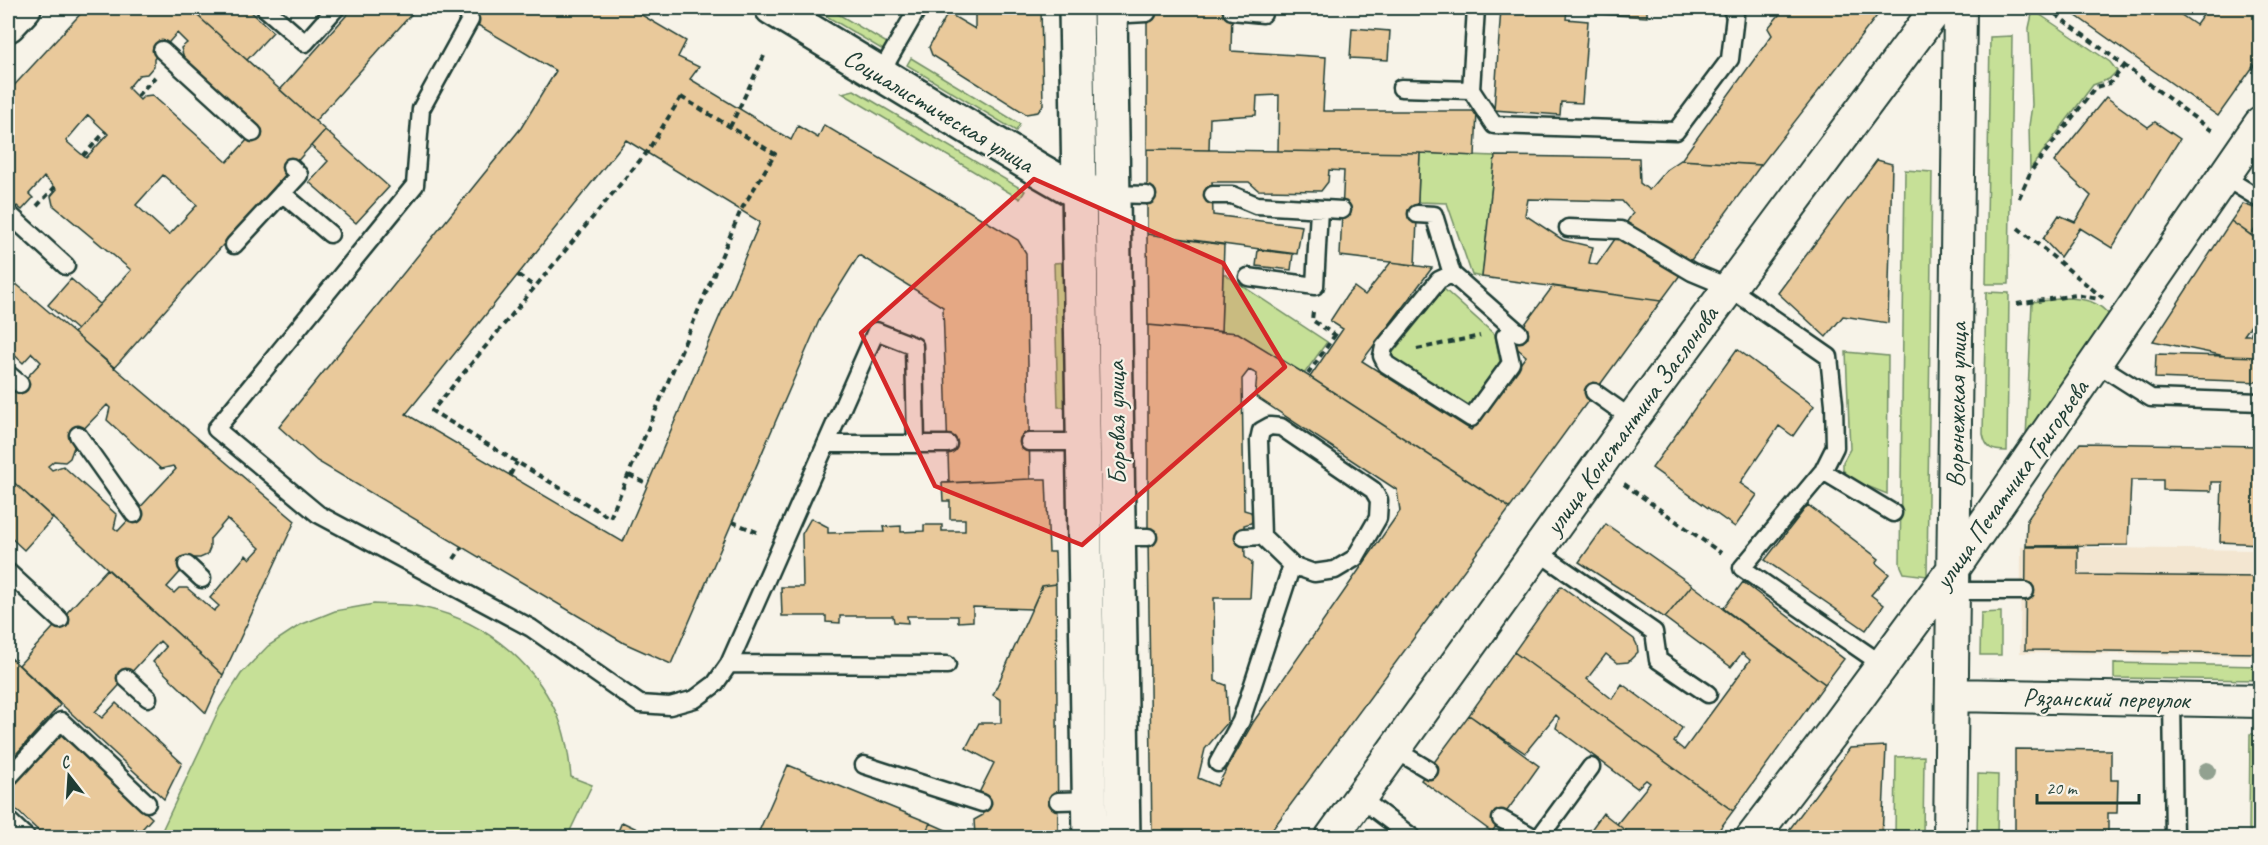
<svg xmlns="http://www.w3.org/2000/svg" width="2268" height="845" viewBox="0 0 2268 845" font-family="Caveat,sans-serif">
<style>
.built{fill:#f3e6d1}
.green{fill:#c6e097;stroke:#728e66;stroke-width:1.5}
.building{fill:#e9c99b;stroke:#1f3d34;stroke-width:1.5;fill-rule:evenodd}
.lines{fill:none;stroke-linecap:round;stroke-linejoin:round}
.service-casing{stroke:#1f3d34;stroke-width:21}
.minor-casing{stroke:#1f3d34;stroke-width:36}
.tertiary-casing{stroke:#1f3d34;stroke-width:38}
.path{stroke:#1f3d34;stroke-width:4;stroke-dasharray:6 4.5;stroke-linecap:butt}
.service{stroke:#f7f3e8;stroke-width:16}
.minor{stroke:#f7f3e8;stroke-width:32}
.tertiary{stroke:#f7f3e8;stroke-width:33}
.tree{fill:#92a190}
.marked{fill:#d62828;fill-opacity:0.2;stroke:#d62828;stroke-width:4.5;stroke-linejoin:round}
.labels{text-anchor:middle;stroke-width:4.5;stroke-linejoin:round;paint-order:stroke}
.street-label{font-size:26px;fill:#1f3d34;stroke:#f7f3e8}
</style>
<rect width="100%" height="100%" fill="#f7f3e8"/>
<filter id="ink" filterUnits="userSpaceOnUse"><feTurbulence type="fractalNoise" baseFrequency=".0167" numOctaves="2"/><feDisplacementMap in="SourceGraphic" scale="12" xChannelSelector="R" yChannelSelector="G"/><feConvolveMatrix kernelMatrix="1 2 1 2 8 2 1 2 1" color-interpolation-filters="sRGB"/></filter>
<g filter="url(#ink)">
<!-- built -->
<path class="built" d="M2021,547L2260,550V656L2020,653Z"/>
<!-- green -->
<path class="green" d="M813,8H828L887,43L883,50Z
M2033,10L2110,62L2117,71L2109,79L2093,85L2030,169L2029,126L2032,105L2029,28Z
M2012,36L2009,284H1986L1990,37Z
M911,58L1020,124L1016,131L907,65Z
M854,90L1025,191L1020,199L842,93Z
M1420,153L1495,156L1482,277L1472,275L1447,203L1418,202Z
M1905,170L1932,172L1927,576L1904,573L1900,564Z
M1066,262L1068,407H1058L1054,263Z
M1223,273L1327,342L1304,374L1238,333L1221,332Z
M1444,289L1495,335L1500,362L1468,406L1390,356Z
M1986,292L2009,293L2007,451C1992,451 1986,449 1983,434Z
M2067,298C2086,299 2098,301 2110,316L2026,439L2032,302Z
M1846,352L1888,356L1887,494L1852,480L1843,470V462L1850,449Z
M374,604C387,605 402,604 415,606C477,616 531,657 557,714C566,734 569,755 571,777L592,785L567,837H159L220,707L241,674L268,646L300,625L335,611Z
M2001,612V655H1980L1981,613Z
M2114,663L2260,666V680L2114,678Z
M2250,734H2260V830H2249Z
M1924,756L1923,837H1895L1896,757Z
M1978,774L1998,775L1997,837H1977Z"/>
<!-- building -->
<path class="building" d="M86,8H189L325,130L114,368L74,333L131,270L53,205L51,196L57,189L44,177L29,194L33,198L22,210L17,206L8,216V92ZM177,33L187,43L181,48L184,58L259,127L227,162L152,95L144,96L140,100L128,88L139,75L147,74L154,66V59ZM88,115L108,134L86,158L66,141ZM163,175L197,205L169,235L136,205Z
M189,8H247L273,32L247,60Z
M353,8H417L315,121L280,90Z
M449,8H630L686,41L678,57L699,67L690,79L791,140L798,126L818,138L824,125L1018,240L1026,253L1030,479L949,483L943,307L859,255L821,316L671,664L624,643L317,461L279,427L521,128L556,71ZM626,140L760,222L623,542L406,414Z
M975,8H1041L1043,105L1038,112L1026,114L932,55L929,47L948,13L975,29Z
M1147,8H1232L1231,51L1326,57L1323,111H1477L1475,156L1420,153L1278,151L1279,95L1257,96L1256,115L1210,118L1209,150L1147,149Z
M1332,8H1385V13Z
M1501,8L1567,10L1566,19L1588,21L1582,103L1561,102L1560,115L1494,110Z
M1598,8H1647V17L1599,14Z
M1785,8H1883L1761,165L1681,160L1772,35L1768,28Z
M2065,8H2171L2196,25L2208,8H2260V57L2218,116Z
M1352,28L1390,31L1388,60L1350,58Z
M2106,97L2148,127L2155,122L2180,139L2112,248L2080,228L2060,257L2043,239L2059,215L2075,222L2091,196L2054,162Z
M325,130L389,187L356,223L309,182L328,161L311,146Z
M1147,149L1420,153L1415,265L1340,256L1344,171L1329,170L1328,182L1321,191L1258,190L1249,182H1212L1213,215L1302,226L1297,254L1147,234Z
M1495,156L1639,158L1640,183L1649,190L1666,170L1681,160L1761,165L1661,301L1482,277ZM1528,199L1622,201L1633,213L1597,265L1589,263L1593,247L1563,240L1525,215Z
M1877,160L1892,164L1888,323L1843,316L1826,337L1778,293Z
M2243,204L2260,210V222L2251,235L2231,221Z
M2231,221L2260,242V313L2244,335H2250L2253,327L2260,326V357L2225,356L2153,341Z
M2260,222V242L2251,235Z
M1147,234L1224,245L1221,332L1148,325Z
M1258,250L1293,254L1291,270L1256,266Z
M1391,262L1432,268L1362,361L1471,430L1526,356L1511,343L1553,286L1661,301L1510,508L1310,377L1343,329L1330,321L1347,295L1354,287L1365,295Z
M8,277L295,521L223,675L8,477V398L41,362L32,353L23,363L8,349ZM107,405L110,408L107,420L161,469L173,466L176,469L118,531L114,528L117,515L63,466L52,470L48,466L54,461L65,462L70,458L74,447L72,441ZM227,519L260,548L250,559L246,555L210,598L219,606L214,611L187,588H179L174,593L167,587L193,558H200L207,555L210,548V539Z
M71,279L100,304L77,330L48,305Z
M1148,325L1238,333L1310,377L1510,508L1266,838L1152,837L1148,537ZM1249,370L1257,374L1255,396L1397,490L1400,511L1254,721L1217,786L1198,778L1205,749L1228,722L1226,685L1215,681L1214,598H1250L1252,562L1245,557L1244,525L1251,523L1253,518L1251,512L1244,510L1242,379Z
M1737,349L1814,406L1793,436L1779,426L1740,483L1757,495L1735,527L1652,468Z
M2156,354L2260,357V382L2155,378Z
M2080,443L2260,446V544L2220,542L2222,482H2211V491L2163,490V480H2131L2128,545L2026,546L2027,520Z
M8,477L53,518L24,550L8,535Z
M1030,479H1046L1049,552H1055L1056,584L1042,586L1032,609L973,607V621L958,622V616H907L908,623L894,622L893,616H840V623L826,622V616H782L781,587H803L802,534L811,518L828,527V533L884,532L883,527L901,526V532L924,531V525H942V531H965V519H950V501H943L942,483Z
M1808,505L1879,559L1876,563L1889,574L1871,595L1884,605L1866,630L1765,560Z
M1606,524L1692,585L1665,618L1579,562Z
M2026,547H2078V575L2260,577V653L2025,650Z
M107,569L223,675L206,713L153,662L166,647L160,641L95,712L102,718L116,703L182,763L164,799L19,665Z
M1743,582L1844,659L1825,684L1723,609Z
M1056,584L1058,838H971L975,836L974,820L983,815L980,791L994,763L966,748L979,723H1001V700L993,695L1042,586Z
M1692,585L1825,684L1733,811L1514,652L1561,586L1634,639L1637,645L1638,652L1628,662L1617,663L1606,654L1587,679L1612,699L1622,684L1682,728L1674,742L1684,750L1750,660L1742,653L1731,667L1665,618Z
M1514,652L1733,811L1713,838H1635L1617,824L1650,783L1646,780L1637,788L1556,728L1559,718L1556,715L1525,753L1469,715Z
M8,655L60,705L8,763Z
M1469,715L1539,766L1492,832L1421,780Z
M59,733L152,818L134,838H46L8,802V789Z
M1886,746L1882,838H1783L1850,748Z
M2015,749L2111,750V780H2118L2117,813H2108V838H2015Z
M788,765L930,823L923,838H756Z
M1603,813L1617,824L1635,838H1585Z
M622,822L656,838H615Z
M930,823L964,838H923Z"/>
<g class="lines">
<!-- service casing -->
<g class="service-casing">
<path id="service" d="M265,8L305,43L336,8
M1232,11L1263,14
M1110,15L1147,13
M470,20L421,109L415,185L216,429L318,514L531,628L640,704L670,706L695,699L715,684L729,664L876,331L914,346L916,444
M162,50L253,133
M880,74L918,8
M1401,88L1471,90L1476,8
M1471,90L1494,125L1676,131L1730,59L1735,16L1731,8
M2224,177L2260,199
M282,193L330,234
M1112,194L1147,195
M1213,195H1232L1256,205L1342,210
M9,214L66,266
M1417,214L1434,215L1452,274L1519,333
M1568,228L1621,230L1692,272L1728,287L1829,357L1834,404L1835,447L1823,471L1893,513
M234,245L299,175L291,167
M1452,274L1439,280L1384,347L1382,356L1386,364L1471,418L1511,363L1505,336L1513,329
M1248,277L1315,286L1319,209
M2096,363L2151,398L2260,402
M8,374L20,384
M1594,392L1632,419
M78,435L134,514
M1029,442H1088
M826,444H948
M1823,471L1742,568L1883,665
M1113,537H1148
M1244,537L1262,536L1292,565L1314,573L1335,570L1355,558L1378,518L1379,500L1373,490L1281,427L1270,426L1261,431L1259,440L1262,536
M1537,551L1654,632L1658,660L1708,694
M187,565L202,579
M8,572L60,620
M1953,591H2025
M729,664L947,665
M126,678L148,698
M2172,699L2174,838
M1394,749L1429,770
M1218,763L1241,721L1292,565
M864,765L982,803
M8,778L61,721L147,803
M1360,798L1413,838
M1058,801L1095,800
M1501,819L1535,838
M8,820L27,838
M1539,838L1591,767"/>
</g>
<!-- minor casing -->
<g class="minor-casing">
<path id="minor" d="M1952,695L2260,701
M1331,838L1632,419L1937,8
M1752,838L1836,728L1954,568L2260,124
M1950,838L1960,8"/>
</g>
<!-- tertiary casing -->
<g class="tertiary-casing">
<path id="tertiary" d="M772,8L1039,170L1079,193H1097
M1076,8L1090,838
M1110,8L1123,838
M8,25L24,8"/>
</g>
<!-- path -->
<path class="path" d="M2047,8L2215,133
M137,96L155,77
M681,97L775,154L741,210L610,518L432,411L647,152Z
M730,127L764,56
M83,156L106,131
M2019,198L2031,171L2096,87L2110,83L2125,65
M37,206L55,187
M2018,228L2103,298
M518,275L535,287
M2017,304L2076,295L2099,299
M1313,312L1312,320L1338,337
M1417,349L1480,336
M1308,374L1335,335
M510,475L517,462
M629,475L648,484
M1624,484L1721,553
M732,522L759,533
M454,559L462,547"/>
<!-- service -->
<use href="#service" class="service"/>
<!-- minor -->
<use href="#minor" class="minor"/>
<!-- tertiary -->
<use href="#tertiary" class="tertiary"/>
</g>
<!-- trees -->
<circle class="tree" cx="2207" cy="771" r="9"/>
</g>
<!-- marked area -->
<path class="marked" d="M1034,179L1223,263L1285,367L1082,545L935,486L861,333Z"/>
<g class="labels">
<!-- street labels -->
<g class="street-label">
<text transform="translate(939 110) rotate(31)" y="9">Социалистическая улица</text>
<text transform="translate(1956 405) rotate(-89)" y="9">Воронежская улица</text>
<text transform="translate(1631 420) rotate(-54)" y="9">улица Константина Заслонова</text>
<text transform="translate(1116 423) rotate(-91)" y="9">Боровая улица</text>
<text transform="translate(2011 484) rotate(-55)" y="9">улица Печатника Григорьева</text>
<text transform="translate(2106 698) rotate(1)" y="9">Рязанский переулок</text>
</g>
</g>
<!-- margin -->
<rect width="2268" height="845" fill="none" stroke="#f7f3e8" stroke-width="30"/>
<rect x="15" y="15" width="2238" height="815" fill="none" stroke="#1f3d34" stroke-width="2" filter="url(#ink)"/>
<!-- north arrow -->
<g transform="translate(69 776) rotate(343)" stroke="#f7f3e8" stroke-width="4.5" paint-order="stroke">
<path d="M0-4.5L10 22L0 15L-10 22Z" fill="#1f3d34"/>
<text y="-9" font-size="16" font-weight="bold" text-anchor="middle" fill="#1f3d34">С</text>
</g>
<!-- scale -->
<path d="M2037 794v9h102v-9" fill="none" stroke="#1f3d34" stroke-width="3"/>
<text x="2046" y="794" font-size="18" fill="#1f3d34" stroke="#f7f3e8" stroke-width="4.5" paint-order="stroke">20 m</text>
</svg>
